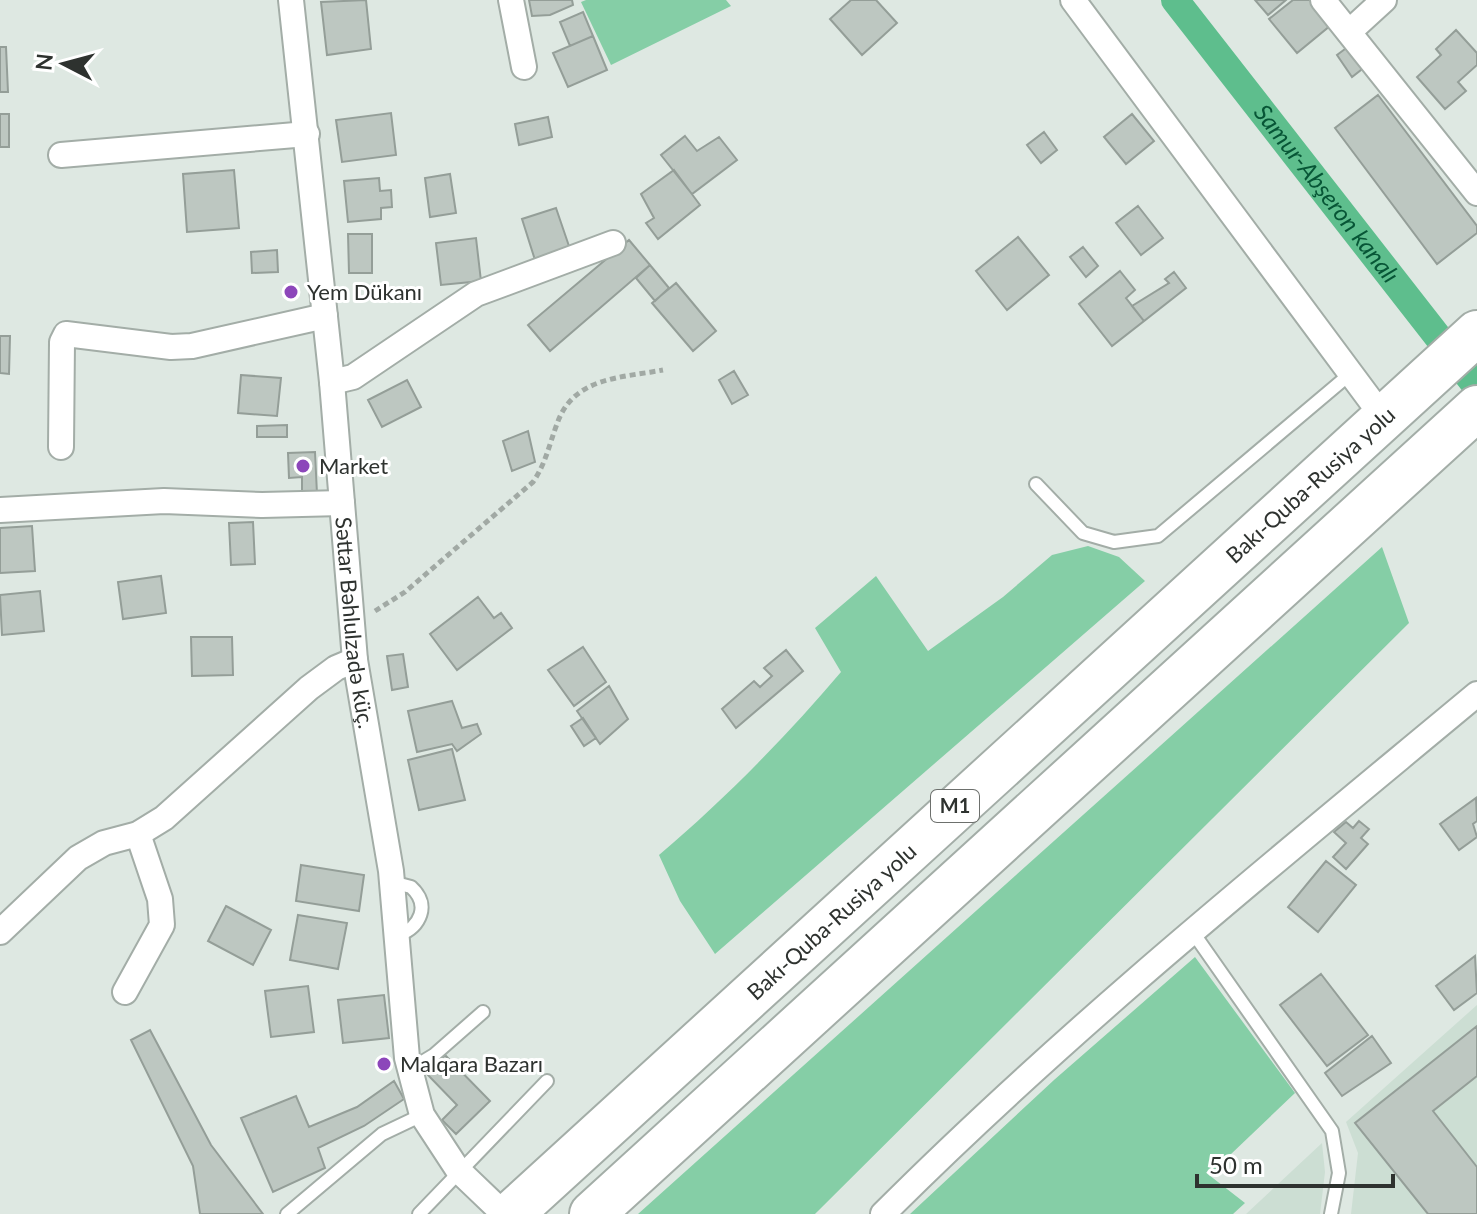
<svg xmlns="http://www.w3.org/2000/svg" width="1477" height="1214" viewBox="0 0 1477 1214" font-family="Lato,sans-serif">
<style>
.built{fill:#ccded3}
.green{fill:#85cea6}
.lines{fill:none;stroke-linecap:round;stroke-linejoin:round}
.canal{stroke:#5ebe8d;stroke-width:28}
.building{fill:#bdc7c1;stroke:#949e98;stroke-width:2}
.lane-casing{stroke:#a3ada7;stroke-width:16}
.street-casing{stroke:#a3ada7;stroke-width:28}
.highway-casing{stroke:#a3ada7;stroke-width:48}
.path{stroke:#a1a9a4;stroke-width:5;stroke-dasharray:6 4;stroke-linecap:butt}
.lane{stroke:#fff;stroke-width:12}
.street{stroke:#fff;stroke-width:24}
.highway{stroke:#fff;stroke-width:44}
.poi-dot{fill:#8c46ba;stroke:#fff;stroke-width:3}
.labels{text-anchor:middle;stroke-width:6;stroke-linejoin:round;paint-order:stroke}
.shield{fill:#fff;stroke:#6d706d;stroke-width:2}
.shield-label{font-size:20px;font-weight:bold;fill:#2e322f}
.poi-label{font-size:22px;fill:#2e322f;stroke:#fff;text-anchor:start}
.street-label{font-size:22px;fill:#2e322f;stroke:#fff}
.water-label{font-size:24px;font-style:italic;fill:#075636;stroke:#fff}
</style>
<rect width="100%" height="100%" fill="#dee8e2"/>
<!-- built -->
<path class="built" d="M1477,1005V1214H1351L1358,1153L1346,1122Z
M1322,1143L1325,1172L1320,1214H1246Z"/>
<!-- green -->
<path class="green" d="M586,0H726L731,6L611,65L581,2Z
M1088,546L1119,557L1145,581L715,954L680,901L659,855C724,800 786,737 841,672L815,628L876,576L928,651L1003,597L1052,555Z
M1382,547L1409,623L815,1214H638Z
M1195,957L1295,1093L1209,1175L1245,1203L1233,1214H910L1054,1080Z"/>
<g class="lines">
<!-- canal -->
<path class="canal" id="s1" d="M1175,0L1477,387"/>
</g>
<!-- building -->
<path class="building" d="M366,0L371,49L327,55L321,2Z
M529,0H572L573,5L550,15L532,16Z
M851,0H876L897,23L862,55L830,19Z
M1255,0H1286L1268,15Z
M1293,0H1310L1331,25L1297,53L1269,19Z
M583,12L593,36L570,46L560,22Z
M1456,30L1477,53V65L1458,82L1466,91L1445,109L1417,77L1441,55L1436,49Z
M593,36L607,70L568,87L553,53Z
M1349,46L1366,66L1352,77L1337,55Z
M0,47H6L8,92H0Z
M1378,95L1477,226V233L1437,264L1335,128Z
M391,113L396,155L342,162L336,120Z
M0,114H9V147H0Z
M1132,114L1154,141L1126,164L1104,137Z
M548,117L552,137L519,145L515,124Z
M1044,132L1057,150L1041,163L1027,145Z
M685,136L697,151L719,137L737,160L692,194L661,155Z
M234,170L239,228L187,232L183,174Z
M674,170L700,205L658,239L646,223L654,218L641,194Z
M450,174L456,213L430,217L425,178Z
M379,178L380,191L391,190L392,207L381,208V219L348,222L344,181Z
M1138,206L1163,238L1141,255L1116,223Z
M556,208L570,249L535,260L522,219Z
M348,234H372V273H349Z
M1018,237L1049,275L1007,310L976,271Z
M476,238L481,281L441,285L436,243Z
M629,240L650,265L550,351L528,325Z
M1083,247L1098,266L1086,277L1070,257Z
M277,250L278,272L252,273L251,252Z
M650,265L669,288L655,301L636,278Z
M1120,271L1135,290L1126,298L1144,321L1112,346L1079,304Z
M1174,272L1186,288L1144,321L1132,306L1169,283L1165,279Z
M676,283L716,331L693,351L652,303Z
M0,336H10L9,374L0,373Z
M734,371L748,395L732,404L719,380Z
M241,375L281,378L277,416L238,413Z
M407,380L421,407L382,427L368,400Z
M287,425V437H257V426Z
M528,431L535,462L512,471L503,441Z
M315,452L317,494L302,495V477L289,478L288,453Z
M253,522L255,564L231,565L229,523Z
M32,526L35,571L0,573V528Z
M161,576L166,613L123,619L118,582Z
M40,591L44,631L2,635L0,595Z
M478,597L494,618L501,613L512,628L457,670L430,634Z
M191,637H232L233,675L192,676Z
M583,647L606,682L574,706L548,670Z
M786,650L803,671L736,728L722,709L754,681L760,687L772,676L764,668Z
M403,654L408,687L392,690L387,656Z
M609,686L628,719L600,744L577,711Z
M452,701L462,728L477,724L481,734L457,751L452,744L417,752L408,711Z
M583,718L596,738L584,746L571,726Z
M452,749L465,800L419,810L408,760Z
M1476,798L1477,821L1473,824L1477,837L1459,850L1440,824Z
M1359,821L1369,829L1361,838L1368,844L1346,869L1333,857L1346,843L1334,832L1346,822L1353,828Z
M1326,861L1356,885L1318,932L1288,907Z
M301,865L364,875L359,911L296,901Z
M226,906L271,930L253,965L208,941Z
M298,915L347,923L338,969L290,960Z
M1475,956L1477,993L1454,1010L1436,986Z
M1321,974L1368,1035L1327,1066L1280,1005Z
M308,986L314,1032L271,1037L265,991Z
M384,995L389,1038L343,1043L338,1000Z
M1477,1026V1076L1433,1111L1477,1167V1214H1428L1355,1123Z
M150,1030L211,1145L263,1214H200L193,1166L131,1040Z
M1372,1036L1391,1063L1342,1096L1325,1073Z
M445,1055L490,1101L456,1134L442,1120L457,1105L426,1073Z
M394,1081L404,1099L364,1126L318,1148L325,1168L273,1192L241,1118L296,1096L309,1127L357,1107Z"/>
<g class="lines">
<!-- lane casing -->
<g class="lane-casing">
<path id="lane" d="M1036,484L1083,533L1114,542L1158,536L1350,374
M392,882L411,887C431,905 420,927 399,935
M1192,931L1332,1131L1339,1173L1331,1214
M409,1070L434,1055L483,1012
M287,1214L382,1134L422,1115
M419,1214L547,1081"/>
</g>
<!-- street casing -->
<g class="street-casing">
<g id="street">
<path id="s2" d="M291,0L332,382L355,660L391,871L407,1058L422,1115L458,1170L504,1214"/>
<path d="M511,0L524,67"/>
<path d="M1073,0L1383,417"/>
<path d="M1323,0L1477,193"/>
<path d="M1349,32L1384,0"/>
<path d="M61,155L307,134"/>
<path d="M332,382L353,377L476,294L613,243"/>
<path d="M61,447L62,342L66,334L171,347L192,346L325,316"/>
<path d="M0,510L164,501L262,505L342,503"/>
<path d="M0,932L78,858L104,843L138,834L164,818L309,688L336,668L355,660"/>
<path d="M125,992L162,925L160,899L138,834"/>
<path d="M883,1214C1069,1028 1275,862 1477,694"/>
</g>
</g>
<!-- highway casing -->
<g class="highway-casing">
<g id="highway">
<path id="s3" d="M511,1214L1477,333"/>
<path d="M592,1214L1477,408"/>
</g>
</g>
<!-- path -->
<path class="path" d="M375,611L405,592L533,482C546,463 549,445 557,424C573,377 620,378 663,370"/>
<!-- lane -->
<use href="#lane" class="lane"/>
<!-- street -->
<use href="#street" class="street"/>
<!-- highway -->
<use href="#highway" class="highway"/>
</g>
<!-- markers -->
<g class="poi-dot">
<circle cx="291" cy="292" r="8"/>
<circle cx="303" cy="466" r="8"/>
<circle cx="384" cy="1064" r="8"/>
</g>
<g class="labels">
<!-- shield labels -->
<rect class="shield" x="931" y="790" width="48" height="32" rx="6"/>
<g class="shield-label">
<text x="955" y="813">M1</text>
</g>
<!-- poi labels -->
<g class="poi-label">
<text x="307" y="300">Yem Dükanı</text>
<text x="319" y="474">Market</text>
<text x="400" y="1072">Malqara Bazarı</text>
</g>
<!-- street labels -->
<g class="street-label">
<text dy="8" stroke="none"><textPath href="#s3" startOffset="1082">Bakı-Quba-Rusiya yolu</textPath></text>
<text dy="8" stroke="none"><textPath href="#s2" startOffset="626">Səttar Bəhlulzadə küç.</textPath></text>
<text dy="8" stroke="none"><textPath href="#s3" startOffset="434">Bakı-Quba-Rusiya yolu</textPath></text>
</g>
<!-- water labels -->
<g class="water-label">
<text dy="8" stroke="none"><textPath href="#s1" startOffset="246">Samur-Abşeron kanalı</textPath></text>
</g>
</g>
<!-- north arrow -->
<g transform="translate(64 64) rotate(276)" stroke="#ffffff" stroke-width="6" paint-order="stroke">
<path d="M0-6L14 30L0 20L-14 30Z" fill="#2e322f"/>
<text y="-12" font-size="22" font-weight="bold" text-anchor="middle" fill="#2e322f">N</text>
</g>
<!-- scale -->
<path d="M1197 1174v12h196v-12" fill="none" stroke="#2e322f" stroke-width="4"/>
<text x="1209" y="1174" font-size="24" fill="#2e322f" stroke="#ffffff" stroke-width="6" paint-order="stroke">50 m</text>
</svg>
